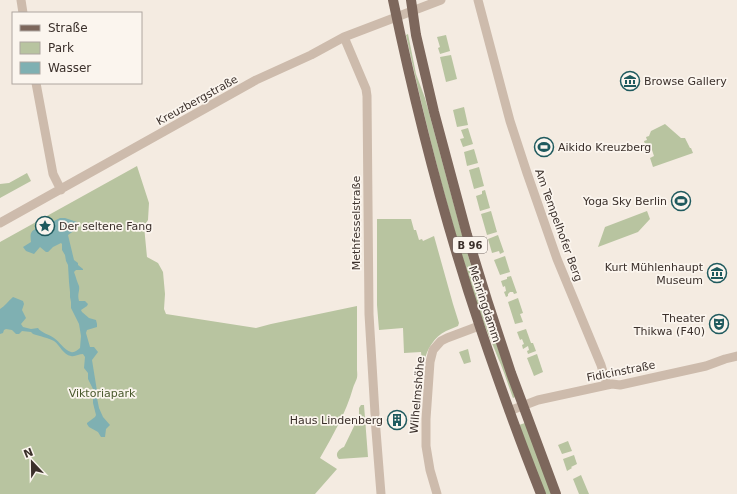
<svg xmlns="http://www.w3.org/2000/svg" width="737" height="494" viewBox="0 0 737 494" font-family="'DejaVu Sans',sans-serif">
<style>
.green{fill:#b8c4a0}
.water{fill:#7fb0b2}
.lines{fill:none;stroke-linecap:round;stroke-linejoin:round}
.street{stroke:#cdbbac;stroke-width:9}
.primary{stroke:#7d675c;stroke-width:10}
.labels{text-anchor:middle;stroke-width:3.5;stroke-linejoin:round;paint-order:stroke}
.shield{fill:#fbf5ee;stroke:#756b66;stroke-width:1}
.shield-label{font-size:10px;font-weight:bold;fill:#3b302b}
.poi-label{font-size:11px;fill:#3b302b;stroke:#fbf5ee;text-anchor:end}
.street-label{font-size:11px;fill:#3b302b;stroke:#fbf5ee}
.park-label{font-size:11px;fill:#4a5a2e;stroke:#fbf5ee}
</style>
<rect width="100%" height="100%" fill="#f4ebe1"/>
<!-- green -->
<path class="green" d="M408,34L416,74L425,98L464,242L482,302L515,397L513,398C508,385 504,371 498,358C493,345 487,332 482,319C451,226 427,131 406,35Z
M446,35L450,51L440,54L438,48L440,47L437,37Z
M451,55L457,79L446,82L440,57Z
M464,107L468,125L457,127L453,110Z
M665,124L681,138H685L690,148H691L693,153L653,167L650,158L654,156L652,150H647L644,141L647,140L646,137L649,136L651,131Z
M468,128L473,144L463,147L460,139L464,138L461,130Z
M474,149L478,163L467,166L464,152Z
M137,166L149,203L148,220L144,226L147,257L158,263L163,272L165,294L164,309L166,314L256,328L271,324L357,306V370C358,380 356,379 353,388C346,413 333,435 320,458L337,469L315,494H0V242Z
M479,167L484,186L474,189L469,170Z
M27,173L31,181L0,198V184L9,183Z
M485,190L490,208L480,211L476,196L482,194V191Z
M491,211L497,232L487,235L481,214Z
M647,211L650,219L638,232L598,247L605,227Z
M377,219H411L414,230H416L419,240L422,239L423,241L434,236L453,304L459,323L458,326C454,328 450,329 446,331C434,337 427,349 424,362H422L421,352L404,353L403,328L379,330L377,305Z
M498,235L504,252L500,254L499,251L492,253L488,239Z
M505,256L510,272L500,275L494,260Z
M511,276L517,293L514,294L513,292H510L508,294V296L506,297L504,292L506,291L505,286L503,287L501,281L507,279V277Z
M518,298L523,313L520,314L523,322L515,324L508,302Z
M526,329L531,343H533L536,351L528,354L527,351L529,350L528,346L523,349L522,345L524,344L522,339L520,340L517,332Z
M468,349L471,362L464,364L459,352Z
M537,354L543,372L534,376L527,358Z
M361,405H364L368,457L339,459C334,454 339,449 344,447L359,416V408Z
M525,423L552,494H545L519,425Z
M568,441L572,451L562,454L558,445Z
M574,455L577,464L571,467L572,468L567,471L563,459Z
M581,475L589,494H579L573,479Z"/>
<!-- water -->
<path class="water" d="M60,218H65L77,222L75,230L68,235L74,260L78,263V265L83,269V270H76L74,272C76,277 77,282 79,286C80,291 77,294 79,301H85L88,304L87,306L81,310L82,312L89,318L96,320L97,324V327L87,330L86,333L90,347H94L98,352L92,360L97,391V398L99,408L103,417L110,425L106,429L105,437H101L98,432L89,427L87,424V423L95,417L96,415L93,403V389L88,379V373L84,368L85,357L83,354C79,354 75,357 71,356C63,355 60,345 54,341C49,338 39,336 33,334L31,332L22,331L19,334H16L12,330L6,329L4,330L3,333L0,334V309C5,306 8,301 13,297L23,301L24,304L22,310L26,318L21,324L23,327L31,329L38,328C41,333 49,334 54,338C60,342 64,350 71,352C75,353 77,350 80,348L81,336L79,324L71,308V302L70,297V292L69,282L68,265L66,261L65,255L62,250V244L61,243L53,247L48,252H46L40,247L34,254L26,251L23,247L31,242C30,234 30,231 38,228L43,230H47L50,223Z"/>
<g class="lines">
<!-- street -->
<path class="street" d="M21,0L23,13
M478,0L510,121L527,173L557,259L601,365L607,385
M344,37L366,89L367,96L369,314L375,414
M36,83L53,174L61,190
M0,223L256,80L311,55L344,37L441,0
M509,411L538,400L607,385L612,384L620,385L706,366L725,359L737,356
M375,418L381,494
M437,494L430,470L426,446V419L430,362L433,350L441,341L447,338L479,326"/>
<!-- primary -->
<path class="primary" d="M393,0C416,110 444,220 480,327C499,383 519,439 541,494
M411,0L416,35L434,112L467,235L487,300L511,373L556,494"/>
</g>
<!-- icons -->
<defs>
<g id="museum-ring" transform="scale(1)"><circle r="9.5" fill="#fbf5ee" stroke="#1f5a5e" stroke-width="1.5"/><path d="M0-6L6-3V-2H-6V-3ZM-5-1h2V3h-2ZM-1-1h2V3h-2ZM3-1h2V3H3ZM-6 4H6V6H-6Z" fill="#1f5a5e"/></g>
<g id="stadium-ring" transform="scale(1)"><circle r="9.5" fill="#fbf5ee" stroke="#1f5a5e" stroke-width="1.5"/><path d="M0-5a6.5 5 0 1 0 0 10a6.5 5 0 1 0 0-10ZM-3.5-1.8h7v3.6h-7Z" fill="#1f5a5e"/></g>
<g id="sight-ring" transform="scale(1)"><circle r="9.5" fill="#fbf5ee" stroke="#1f5a5e" stroke-width="1.5"/><path d="M0-6L1.8-2.2L6-1.7L2.9 1.2L3.7 5.4L0 3.3L-3.7 5.4L-2.9 1.2L-6-1.7L-1.8-2.2Z" fill="#1f5a5e"/></g>
<g id="theatre-ring" transform="scale(1)"><circle r="9.5" fill="#fbf5ee" stroke="#1f5a5e" stroke-width="1.5"/><path d="M-5-5.5Q0-4 5-5.5V0Q5 5 0 6Q-5 5-5 0ZM-3.3-2.5H-1v1.5H-3.3ZM1-2.5H3.3v1.5H1ZM-2.8 1Q0 5.5 2.8 1Z" fill="#1f5a5e"/></g>
<g id="building-ring" transform="scale(1)"><circle r="9.5" fill="#fbf5ee" stroke="#1f5a5e" stroke-width="1.5"/><path d="M-4-6H4V6H1V3H-1V6H-4ZM-2.5-4.3h1.7v1.8h-1.7ZM.8-4.3h1.7v1.8H.8ZM-2.5-1h1.7V.8h-1.7ZM.8-1h1.7V.8H.8Z" fill="#1f5a5e"/></g>
</defs>
<g fill-rule="evenodd">
<use href="#museum-ring" x="630" y="81"/>
<use href="#stadium-ring" x="544" y="147"/>
<use href="#stadium-ring" x="681" y="201"/>
<use href="#sight-ring" x="45" y="226"/>
<use href="#museum-ring" x="717" y="273"/>
<use href="#theatre-ring" x="719" y="324"/>
<use href="#building-ring" x="397" y="420"/>
</g>
<g class="labels">
<!-- shield labels -->
<rect class="shield" x="453" y="237" width="34" height="16" rx="3"/>
<g class="shield-label">
<text x="470" y="249">B 96</text>
</g>
<!-- poi labels -->
<g class="poi-label">
<text x="644" y="85" text-anchor="start">Browse Gallery</text>
<text x="558" y="151" text-anchor="start">Aikido Kreuzberg</text>
<text x="667" y="205">Yoga Sky Berlin</text>
<text x="59" y="230" text-anchor="start">Der seltene Fang</text>
<text x="703" y="271">Kurt Mühlenhaupt<tspan x="703" dy="13">Museum</tspan></text>
<text x="705" y="322">Theater<tspan x="705" dy="13">Thikwa (F40)</tspan></text>
<text x="383" y="424">Haus Lindenberg</text>
</g>
<!-- street labels -->
<g class="street-label">
<text transform="translate(197 100) rotate(-29)" y="4">Kreuzbergstraße</text>
<text transform="translate(356 223) rotate(-90)" y="4">Methfesselstraße</text>
<text transform="translate(559 225) rotate(70)" y="4">Am Tempelhofer Berg</text>
<text transform="translate(485 304) rotate(72)" y="4">Mehringdamm</text>
<text transform="translate(621 371) rotate(-11)" y="4">Fidicinstraße</text>
<text transform="translate(417 395) rotate(-85)" y="4">Wilhelmshöhe</text>
</g>
<!-- park labels -->
<g class="park-label">
<text x="102" y="397">Viktoriapark</text>
</g>
</g>
<!-- legend -->
<rect x="12" y="12" width="130" height="72" fill="#fbf5ee" stroke="#aea6a0"/>
<rect x="20" y="25" width="20" height="6" fill="#7d675c" stroke="#aea6a0"/>
<text x="48" y="32" font-size="12" fill="#3b302b">Straße</text>
<rect x="20" y="42" width="20" height="12" fill="#b8c4a0" stroke="#aea6a0"/>
<text x="48" y="52" font-size="12" fill="#3b302b">Park</text>
<rect x="20" y="62" width="20" height="12" fill="#7fb0b2" stroke="#aea6a0"/>
<text x="48" y="72" font-size="12" fill="#3b302b">Wasser</text>
<!-- north arrow -->
<g transform="translate(32 462) rotate(338)" stroke="#fbf5ee" stroke-width="3" paint-order="stroke">
<path d="M0-3L7 15L0 10L-7 15Z" fill="#3b302b"/>
<text y="-6" font-size="11" font-weight="bold" text-anchor="middle" fill="#3b302b">N</text>
</g>
</svg>
